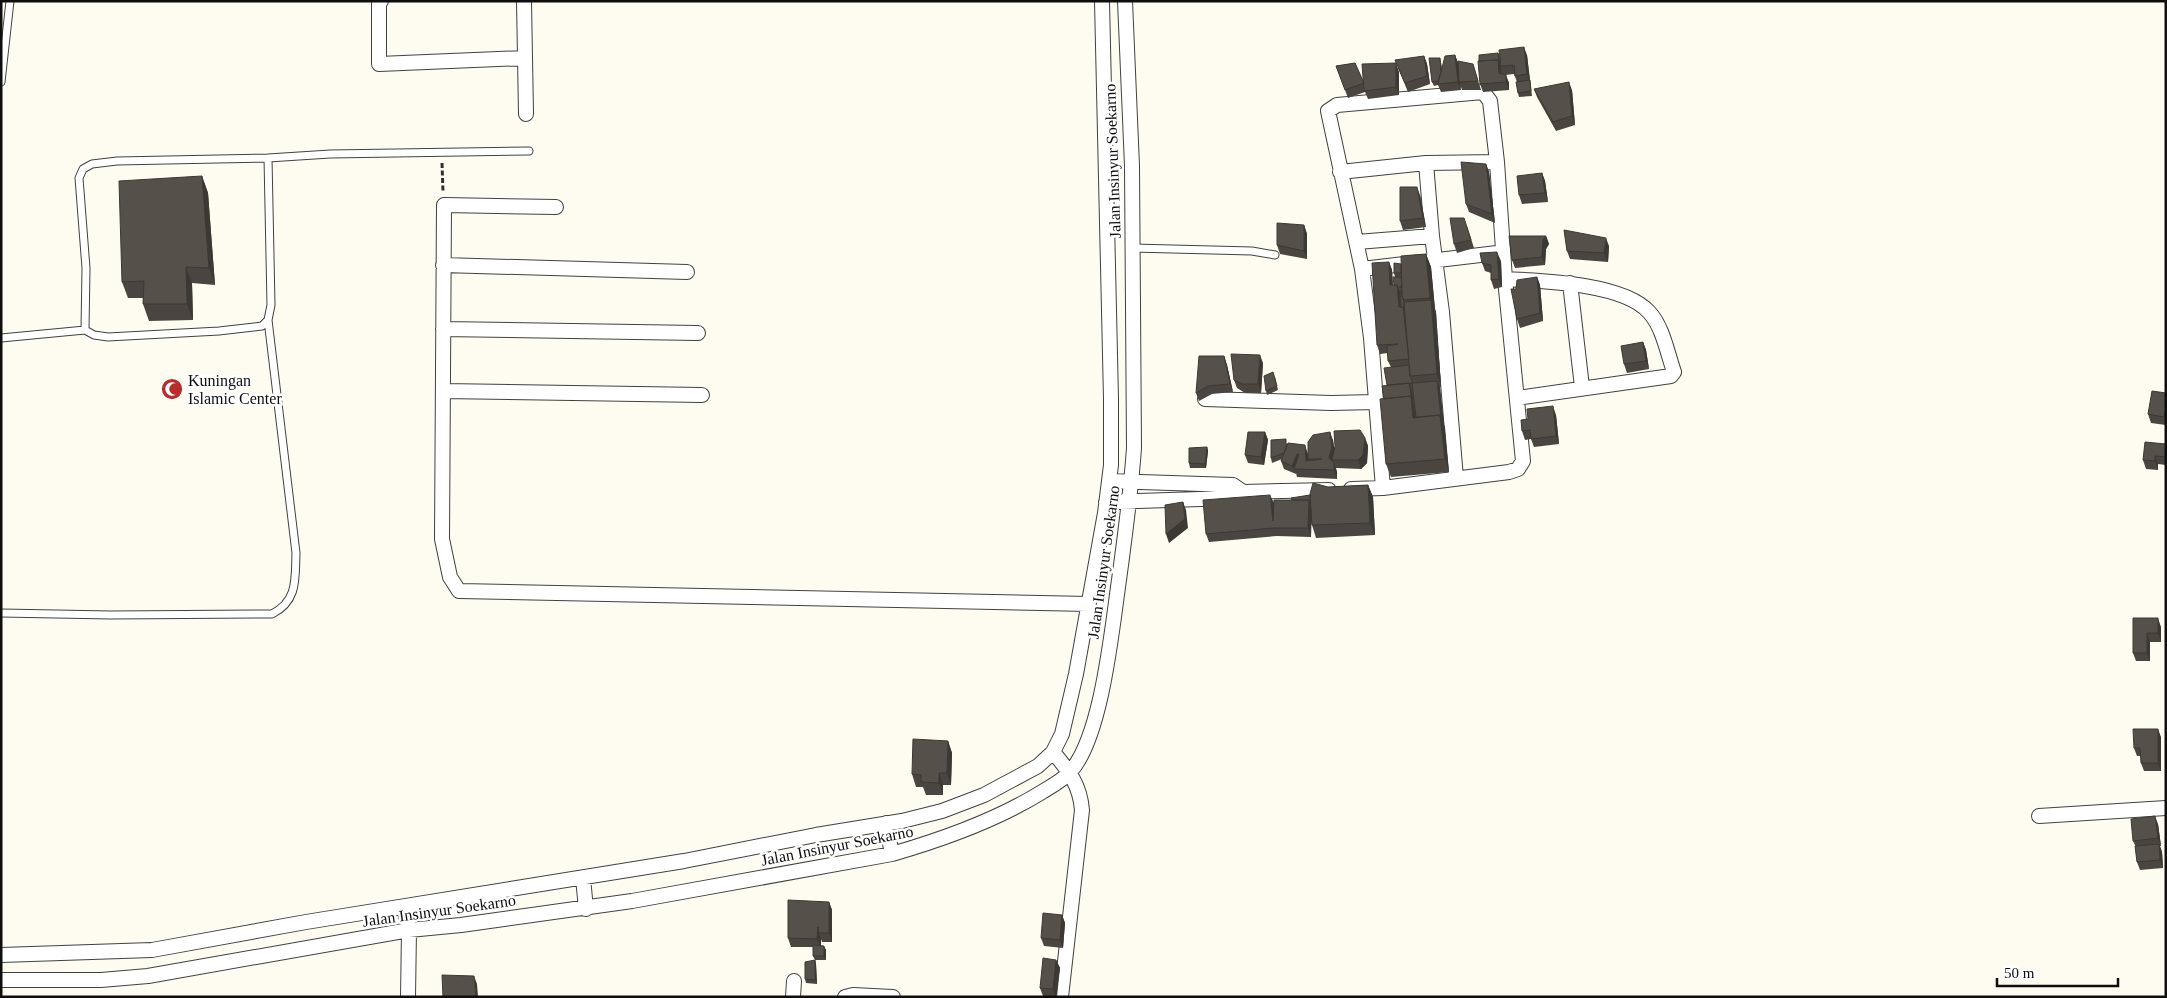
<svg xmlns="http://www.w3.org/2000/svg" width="2167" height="998" viewBox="0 0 2167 998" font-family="Georgia,serif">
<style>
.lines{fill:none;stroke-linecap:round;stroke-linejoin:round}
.service-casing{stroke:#414141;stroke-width:9}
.minor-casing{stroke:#414141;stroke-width:16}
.path{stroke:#303030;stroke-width:3;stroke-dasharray:5 2.5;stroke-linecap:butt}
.service{stroke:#fff;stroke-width:7}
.minor{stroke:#fff;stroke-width:14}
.wall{fill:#4a4540}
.shaded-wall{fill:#3c3834}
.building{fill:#56504b;stroke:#3c3834}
.labels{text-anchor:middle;stroke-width:5;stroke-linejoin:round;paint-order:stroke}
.street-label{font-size:16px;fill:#0e0e0e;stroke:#fff}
.poi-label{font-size:16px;fill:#0e0e0e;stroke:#fff;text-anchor:start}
</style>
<rect width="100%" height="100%" fill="#fefcf0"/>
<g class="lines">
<!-- service casing -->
<g class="service-casing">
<path id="service" d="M1,82L10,1
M268,158L330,154L529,151
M1132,248L1252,251L1275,255
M1,338L85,330L86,268L79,178L83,169L92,164L117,161L268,158L271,305L268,320L262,326L219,331L108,337L94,335L85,330
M1,613L111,615L272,614C298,601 295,579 296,553L268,320"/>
</g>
<!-- minor casing -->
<g class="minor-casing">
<path id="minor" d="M381,1H379V64L525,58
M524,1L526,114
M1426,163L1432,236L1442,312L1456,478
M1340,172L1426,163L1497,162L1505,279L1523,461L1518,469L1509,472L1383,488L1351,489
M556,207L444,205L442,539L450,577L459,591L1089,604
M1357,242L1432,236
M443,265L687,272
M1362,269L1497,253
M1505,279C1542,281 1623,283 1649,312C1663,327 1667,352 1674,372L1671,376L1517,398
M1570,283L1582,387
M443,329L698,333
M443,391L702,395
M1205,399L1331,403L1375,402
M1109,481L1233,485L1243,492
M1383,488L1371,338L1362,269L1328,111L1337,105L1483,92L1490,101L1497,162
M1106,502L1232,498L1243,492L1329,490
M1053,752C1069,771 1080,785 1082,810L1061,997
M2039,816L2166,808
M886,823L892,854
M583,878L586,909
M404,907L409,930L408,997
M1,955L152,950L306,922L684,861L816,835L902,821L942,811L984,795L1038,766L1053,752L1062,734L1076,674L1105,513L1111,465V399L1102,1
M1,980H101L148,976L409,930L461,925L632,901L892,854C944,839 997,820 1042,792C1052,786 1063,780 1070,772C1102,737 1112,628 1119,580C1125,536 1131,492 1134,448L1132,166L1125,1
M793,997L794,981
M845,997L853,995L893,997"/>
</g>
<!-- path -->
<path class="path" d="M442,163L443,192"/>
<!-- service -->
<use href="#service" class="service"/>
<!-- minor -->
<use href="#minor" class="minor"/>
</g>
<!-- wall -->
<path class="wall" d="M1498,53L1500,57L1527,55L1532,96L1519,97L1518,93L1517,82L1514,74L1505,75L1509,83V90L1483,92L1480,84Z
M1455,55L1458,63L1473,64L1481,90H1462L1460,84L1461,90L1441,92L1438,85L1434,86L1432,82L1440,58L1441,62L1442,68Z
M1424,56L1427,64L1430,84L1408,92L1398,68Z
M1355,63L1364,85L1399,72V95L1368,99L1365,92L1348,98L1336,66Z
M1534,89L1572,90L1575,125L1556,131L1537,97Z
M1486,164L1489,172L1495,223L1469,212L1466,204Z
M1542,173L1545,181L1548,202L1522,204L1519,195Z
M202,176L208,193L215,285L192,283L193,320L149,321L143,304V298H128L122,282Z
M1420,195L1426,227L1403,230L1400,221Z
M1304,225L1307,234V259L1280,254L1277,245Z
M1467,226L1474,248L1457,253L1454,244Z
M1546,236L1549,244L1546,249L1545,265L1515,268L1512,260Z
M1609,246L1608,262L1570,259L1567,251Z
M1426,254L1431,267L1435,309L1436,312L1441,387H1440L1449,472L1391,477L1386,464L1384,399L1391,367L1388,361V353L1380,354L1377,345L1389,262L1392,270L1393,285H1394L1395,277L1394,273L1401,264Z
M1501,261L1502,287L1494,289L1491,280V273L1485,271L1482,263Z
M1537,277L1540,285L1543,321L1520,328L1517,319Z
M1643,342L1646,350L1649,369L1627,373L1624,364Z
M1224,356L1227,365L1233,392L1212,394L1199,401L1196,393Z
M1263,363L1261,393H1245L1237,388L1234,380Z
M1275,377L1278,390L1267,395L1266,391Z
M2166,393V425L2151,423L2148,414Z
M1556,415L1559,444L1534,447L1531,439L1525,440L1522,431L1528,419Z
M1265,432L1268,440L1264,465L1248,463L1245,455Z
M1365,438L1368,446L1367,463L1361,469L1336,468L1337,472V479L1297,477L1296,473V474L1284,469L1281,461L1282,459L1272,463L1271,458L1287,443V444L1308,454L1333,440L1334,448Z
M2166,444V465L2158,464V470L2146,469L2143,460Z
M1207,447L1208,451L1206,468H1190L1189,463Z
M1368,485L1373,497L1375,535L1316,538L1312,525L1311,521V537L1277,536L1209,542L1206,534L1274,504L1310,495L1328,487Z
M2133,618L2161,627V642H2150V661H2136L2133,653Z
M2161,737V771H2144L2141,763V756H2137L2134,748Z
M948,741L952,753L951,785H943V795H926L923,787H916L912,774Z
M2158,824L2161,846H2160L2162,852L2163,868L2140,870L2137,862L2136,847L2133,841Z
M829,902L832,910V942H822L821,939V946L826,950V960H815L816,964L817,984L806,983L805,979L815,960L813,956V947H791L788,938Z
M1062,915L1065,923L1063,948L1044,946L1041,938Z
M1056,960L1060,968L1057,997L1043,996L1040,988Z"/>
<!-- shaded-wall -->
<path class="shaded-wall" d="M1524,47L1527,55L1530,82L1527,74Z
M1498,53L1501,68L1502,81L1499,73Z
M1455,55L1458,63L1461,90L1458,82Z
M1424,56L1427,64L1430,84L1427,76Z
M1396,63L1399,72V95L1396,87Z
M1506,75L1509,83V90L1506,82Z
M1569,82L1572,90L1575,125L1572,116Z
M1486,164L1489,172L1495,223L1492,214Z
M1542,173L1545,181L1548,202L1545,193Z
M202,176L208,193L215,285L209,268Z
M1417,187L1420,195L1426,227L1423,218Z
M1304,225L1307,234V259L1304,251Z
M1546,236L1549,244L1546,249L1545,265L1542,257L1543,240Z
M1606,238L1609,246L1608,262L1604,253Z
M1497,252L1501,261L1502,287L1499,279Z
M1426,254L1431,267L1435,309L1436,312L1441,387L1437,374L1431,301L1430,298Z
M1389,262L1392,270L1393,293L1390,285Z
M186,267L192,283L193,320L187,304Z
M1537,277L1540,285L1543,321L1540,313Z
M1397,285L1400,293L1402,316L1399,307Z
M1643,342L1646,350L1649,369L1646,361Z
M1260,355L1263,363L1261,393L1258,384Z
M1224,356L1227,365L1233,392L1230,384Z
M1437,381L1440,389L1444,425L1441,417Z
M1409,383L1412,392L1417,430L1413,418Z
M1553,406L1556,415L1559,444L1556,436Z
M1440,415L1445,427L1449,472L1445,459Z
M1265,432L1268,440L1264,465L1261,457Z
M1330,432L1333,440L1335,454L1332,460L1333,462L1329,458Z
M1365,438L1368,446L1367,463L1361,469L1358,460Z
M1305,445L1308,454L1309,470L1306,461Z
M1207,447L1208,451L1206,468L1205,464Z
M1297,454L1300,463L1294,469L1296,474L1292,466Z
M2155,456L2158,464V470L2155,461Z
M1334,463L1337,472V479L1334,470Z
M1368,485L1373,497L1375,535L1370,523Z
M1270,495L1274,503L1276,529L1273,521Z
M1309,500L1312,508L1311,537L1308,528Z
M1183,502L1186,510L1188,528L1169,543L1166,534Z
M2158,618L2161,627V642L2158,633Z
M2147,633L2150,642V661L2147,653Z
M2158,729L2161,737V771L2158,763Z
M948,741L952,753L951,785L947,773Z
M939,773L943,785V795L939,783Z
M2155,816L2158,824L2161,846L2158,838Z
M2159,844L2162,852L2163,868L2160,860Z
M829,902L832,910V942L829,933Z
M1062,915L1065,923L1063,948L1060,940Z
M818,927L819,933L821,939V947L817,939Z
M824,946L826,950V960L824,956Z
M815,960L816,964L817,984L815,980Z
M1056,960L1060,968L1056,997L1053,989Z
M474,976L477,984L478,997H476Z"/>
<!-- building -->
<path class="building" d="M1524,47L1527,74L1515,76L1514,65L1501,66L1499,50Z
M1498,53L1499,61L1498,60L1479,61V55Z
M1455,55L1458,82L1438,84L1445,56Z
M1424,56L1427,76L1405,83L1395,60Z
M1429,58H1440L1441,72L1438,81L1432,82Z
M1498,60L1499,73L1506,75V82L1480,84L1478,61Z
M1458,61L1473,64L1478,81L1459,82Z
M1355,63L1364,83L1345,90L1336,66Z
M1396,63V87L1364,91L1362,64Z
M1530,80L1531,91L1518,93L1516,82Z
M1569,82L1572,116L1553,122L1534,89Z
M1461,162L1486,164L1492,214L1466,204Z
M1542,173L1545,193L1519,195L1517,176Z
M202,176L209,268L186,267L187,304H143L144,281L122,282L119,181Z
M1400,187H1417L1423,218L1400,221Z
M1450,218H1464L1471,240L1454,244Z
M1277,223L1304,225V251L1277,245Z
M1564,230L1606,238L1604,253L1567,251Z
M1509,236H1546L1543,240L1542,257L1512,260Z
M1497,252L1499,279L1491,280V265L1482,263L1480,253Z
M1426,254L1430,298L1404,300L1402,296L1401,256Z
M1389,262L1390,285H1397L1399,307H1403L1409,359L1388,361L1387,346L1398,344L1377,345L1372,263Z
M1394,263L1401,264V273H1394Z
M1393,277H1401L1402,287H1398L1397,285H1394Z
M1537,277L1540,313L1517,319L1511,289H1516L1517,280Z
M1400,291H1402V296L1404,302V310L1403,307H1401Z
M1431,300L1437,374L1410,376L1404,302Z
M1643,342L1646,361L1624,364L1621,346Z
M1231,354L1260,355L1258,384H1242L1234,380Z
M1199,356H1224L1230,384L1208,386L1196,393Z
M1409,365L1410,376L1413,383L1387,385L1384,368Z
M1273,372L1277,386L1266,391L1264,376Z
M1437,381L1441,417H1440V415L1416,417L1412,383Z
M1409,383L1412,400L1411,396L1384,399L1382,386Z
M2152,391L2166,393V409L2164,417L2148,414Z
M1411,396L1413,418L1440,415L1445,459L1386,464L1380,399Z
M1553,406L1556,436L1531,439L1530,430L1522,431L1521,420L1528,419L1527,409Z
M1360,430L1365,438L1363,455L1358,460H1332L1335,446L1334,431Z
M1248,432H1265L1261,457L1245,455Z
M1330,432L1332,446L1329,458L1334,463V470L1294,469L1299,454H1297L1292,466L1281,461L1288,443L1305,445L1306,461L1322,459H1308V442L1313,435Z
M1286,439V449L1284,453L1271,458V440Z
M2145,442L2166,444V457L2155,456V461L2143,460Z
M1207,447L1205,464L1189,463V448Z
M1313,483L1328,487L1368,485L1370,523L1312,525L1310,494Z
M1270,495L1273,521L1274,500H1309L1308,528H1274L1206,534L1203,500Z
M1310,495V503L1309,500H1292L1291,498Z
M1183,502L1185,519L1166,534L1165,505Z
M2133,618H2158V633H2147V653H2133Z
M2133,729H2158V763H2141L2140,748H2134Z
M913,739L948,741L947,773H939V783L921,782V775L912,774Z
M2155,816L2158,838L2133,841L2131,819Z
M2159,844L2160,860L2137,862L2135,846Z
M788,900L829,902V933H819L818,927L817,939L788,938Z
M1043,913L1062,915L1060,940L1041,938Z
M813,945L824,946V956H813Z
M1043,958L1056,960L1053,989L1040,988Z
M815,960V980L805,979V962Z
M442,975L474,976L476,997H443Z"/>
<!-- icons -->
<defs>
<g id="mosque-disc" transform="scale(1.125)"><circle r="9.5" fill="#ba2c2b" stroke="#fff"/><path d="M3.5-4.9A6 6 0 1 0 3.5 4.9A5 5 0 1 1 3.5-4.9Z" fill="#fff"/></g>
</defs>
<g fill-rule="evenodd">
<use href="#mosque-disc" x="172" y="389"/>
</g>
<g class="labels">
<!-- street labels -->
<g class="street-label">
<text transform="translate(1112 161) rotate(-92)" y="6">Jalan Insinyur Soekarno</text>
<text transform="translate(1103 562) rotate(-82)" y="6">Jalan Insinyur Soekarno</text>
<text transform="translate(837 845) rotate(-11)" y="6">Jalan Insinyur Soekarno</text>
<text transform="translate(439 910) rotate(-8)" y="6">Jalan Insinyur Soekarno</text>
</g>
<!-- poi labels -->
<g class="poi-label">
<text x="188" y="386">Kuningan<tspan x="188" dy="18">Islamic Center</tspan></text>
</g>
</g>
<!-- border -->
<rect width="2167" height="998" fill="none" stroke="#0e0e0e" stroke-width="5"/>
<!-- scale -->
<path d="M1997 978v8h121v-8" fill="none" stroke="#0e0e0e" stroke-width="2.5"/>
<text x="2004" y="978" font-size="15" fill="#0e0e0e" stroke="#ffffff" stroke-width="4" paint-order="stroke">50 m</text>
</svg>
